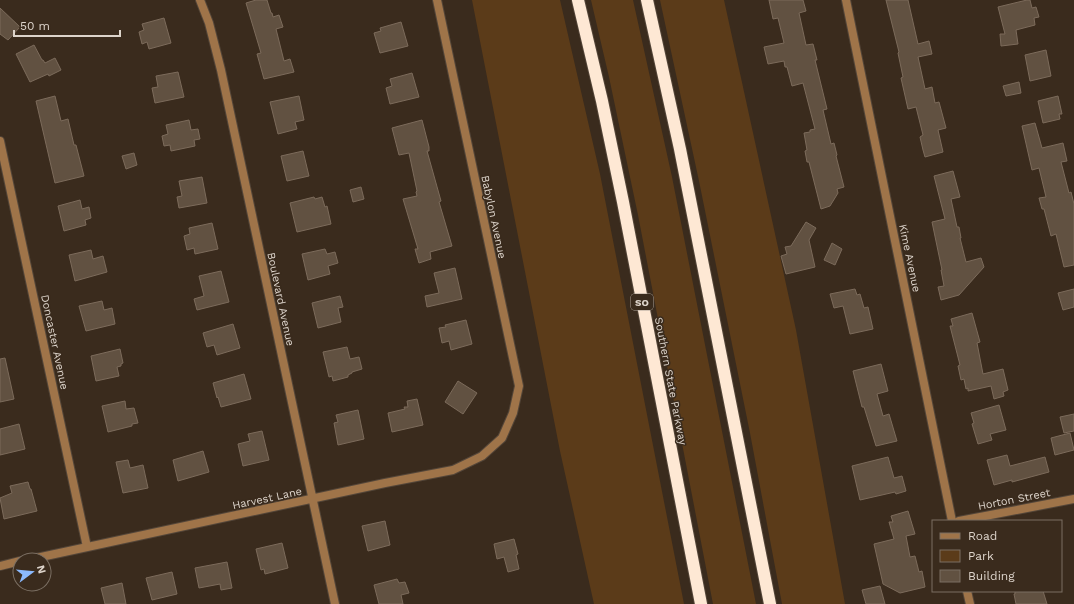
<svg xmlns="http://www.w3.org/2000/svg" width="1074" height="604" viewBox="0 0 1074 604" font-family="'Work Sans',sans-serif">
<style>
.green{fill:#5b3b19}
.building{fill:#615141;stroke:#7c6b5b}
.lines{fill:none;stroke-linecap:round;stroke-linejoin:round}
.street-casing{stroke:#544639;stroke-width:10}
.highway-casing{stroke:#544639;stroke-width:14}
.street{stroke:#9f7449;stroke-width:8}
.highway{stroke:#fee8d4;stroke-width:12}
.labels{text-anchor:middle;stroke-width:3;stroke-linejoin:round;paint-order:stroke}
.shield{fill:#3a2b1d;stroke:#aca197;stroke-width:1}
.shield-label{font-size:10px;font-weight:bold;fill:#ddd4cb}
.street-label{font-size:11px;fill:#ddd4cb;stroke:#3a2b1d}
</style>
<rect width="100%" height="100%" fill="#3a2b1d"/>
<!-- green -->
<path class="green" d="M472,0H560L600,174L684,604H594L560,451Z
M591,0H633L672,177L756,604H713L638,215L609,77Z
M660,0H724L796,330L845,604H782L750,433L699,181Z"/>
<!-- building -->
<path class="building" d="M256,0H267L271,13H272L273,17L279,15L283,27L276,29L284,61L290,59L294,72L264,79L257,54L261,53L246,3Z
M769,0H803L806,11L799,13L806,45L813,44L817,60H815L827,109L823,110L831,144L834,143L837,155L836,156L844,187L837,189L838,193L830,206L821,209L809,162H807L805,151L807,150L804,133L810,132V130L815,129L803,83L792,86L787,67H785L784,61L768,64L764,47L784,43L778,18L773,19Z
M886,0H908L918,44L929,41L932,54L918,57L925,89L932,87L935,103L939,102L946,128L938,130L943,152L925,157L923,150L920,137L923,135L916,107L908,109L901,78L903,77L898,53L899,52Z
M1027,0H1030L1032,8L1036,7L1039,17L1034,18L1035,25L1016,30L1018,44L1001,46L1000,34H1005L998,7Z
M0,8L20,27L8,40L0,34Z
M164,18L171,43L149,49L147,42L142,44L139,32L144,30L142,24Z
M401,22L408,46L380,53L374,33L381,31L380,28Z
M34,45L42,60H43L45,63L55,58L61,70L49,76L48,74L30,82L16,54Z
M1046,50L1051,76L1030,81L1025,55Z
M178,72L184,97L155,103L152,88L158,87L156,76Z
M412,73L419,97L390,104L386,88L392,86L390,79Z
M1019,82L1021,93L1006,96L1003,86Z
M55,96L61,121L68,119L74,145H76L84,176L55,183L36,101Z
M299,96L304,120L295,122L297,129L278,134L270,102Z
M1058,96L1062,114H1059L1060,119L1043,123L1038,101Z
M189,120L191,130L198,129L200,139L194,140L195,146L171,151L170,145L164,146L162,136L168,134L166,125Z
M422,120L429,147V151H427L441,201L439,202L452,246L430,252L431,259L419,263L415,249H418L403,199L417,196L416,192L417,191L409,153L399,155L392,128Z
M1035,123L1042,148L1063,143L1067,161L1061,162L1069,193L1071,192L1074,204V265L1064,267L1056,234L1051,236L1044,209H1042L1039,198L1046,197L1039,168L1032,170L1022,126Z
M303,151L309,176L287,181L281,156Z
M134,153L137,165L126,169L122,156Z
M953,171L960,197L951,199L957,227H959L961,238H960L966,262L981,258L984,267L959,295L941,300L938,287L944,286L941,270H942L932,222L945,219L934,176Z
M202,177L207,203L179,208L177,197L182,196L179,181Z
M361,187L364,199L353,202L350,190Z
M314,197L315,199L322,197L325,207L327,206L331,224L297,232L290,203Z
M80,200L82,209L89,207L91,218L85,220L86,225L64,231L58,206Z
M806,222L816,228L809,240L815,267L786,274L781,256L787,254L785,247L791,246Z
M212,223L218,249L195,254L194,248L187,250L184,236L190,234L189,228Z
M832,243L842,249L835,265L824,260Z
M325,249L327,254L335,252L338,263L328,266L330,274L308,280L302,254Z
M91,250L93,259L103,256L107,272L75,281L69,255Z
M455,268L462,299L427,307L425,296L439,293L434,273Z
M221,271L229,302L197,310L194,299L204,296L199,276Z
M855,289L857,295L860,294L864,308L868,307L873,329L850,334L843,306L834,308L830,294Z
M1074,289V307L1063,310L1058,293Z
M340,296L343,307L338,308L341,322L318,328L312,303Z
M102,301L104,310L112,308L115,324L86,331L79,306Z
M972,313L980,342L977,343L983,374L1003,369L1008,390L1003,392L1004,396L994,399L991,386L968,391V388L966,389L964,379L961,380L958,366L960,365L950,326H953L951,319Z
M466,320L472,344L451,350L449,341L442,343L439,328L446,327L445,325Z
M233,324L240,348L217,355L214,345L207,347L203,333Z
M347,347L350,359L359,357L362,369L352,372V373L348,375V377L333,381L332,376L329,377L323,352Z
M120,349L123,363L121,364V366L117,367L119,376L96,381L91,356Z
M5,358L14,399L0,402V359Z
M881,364L888,391L877,394L883,416L889,414L897,441L876,446L864,407H862L853,371Z
M244,374L251,399L221,407L218,397L217,398L213,383Z
M458,381L477,393L463,414L445,402Z
M417,399L423,425L392,432L388,413L405,409L404,407H408L407,401Z
M125,401L126,409L134,408L138,423L132,424V426L108,432L102,406Z
M999,405L1006,430L990,434L992,440L978,444L972,424L974,423L971,413Z
M358,410L364,439L338,445L334,423L338,422L336,415Z
M1074,414V431L1064,433L1060,417Z
M19,424L25,449L0,455V429Z
M262,431L269,460L243,466L238,444L250,441L248,434Z
M1070,433L1074,450L1055,455L1051,438Z
M203,451L209,472L178,481L173,460Z
M1007,455L1010,466L1045,457L1049,472L1012,482V480L994,485L987,460Z
M888,457L894,478L902,476L906,491L896,494L895,492L860,500L852,466Z
M128,460L130,468L143,465L148,488L123,493L116,462Z
M28,482L30,489H31L37,511L4,519L0,498L12,493L10,486Z
M908,511L915,534L906,536L910,557L915,556L919,572L922,571L925,587L900,593L883,584L874,544L894,539L889,522H893L891,516Z
M385,521L390,545L368,551L362,526Z
M514,539L518,554L516,555L519,569L508,572L504,557L497,559L494,544Z
M282,543L288,568L265,574L264,569L261,570L256,549Z
M227,562L232,588L221,590L220,584L199,588L195,568Z
M172,572L177,594L152,600L146,578Z
M397,579L399,583L405,582L409,593L401,595L403,604H379L374,585Z
M122,583L126,604H105L101,588Z
M880,586L885,604H866L862,590Z
M1015,591H1043L1047,604H1016L1014,594H1015Z"/>
<g class="lines">
<!-- street casing -->
<g class="street-casing">
<path id="street" d="M200,0L209,23L221,70L335,604
M846,0L952,521
M0,141L87,547
M959,521L1074,499
M27,560L385,483L453,470L482,456L502,438L513,413L519,386L437,0
M0,566L20,561
M967,591L970,604"/>
</g>
<!-- highway casing -->
<g class="highway-casing">
<path id="highway" d="M578,0L602,101L623,202L701,604
M647,0L680,149L770,604"/>
</g>
<!-- street -->
<use href="#street" class="street"/>
<!-- highway -->
<use href="#highway" class="highway"/>
</g>
<g class="labels">
<!-- shield labels -->
<rect class="shield" x="631" y="294" width="22" height="16" rx="3"/>
<g class="shield-label">
<text x="642" y="306">SO</text>
</g>
<!-- street labels -->
<g class="street-label">
<text transform="translate(494 217) rotate(78)" y="4">Babylon Avenue</text>
<text transform="translate(910 258) rotate(78)" y="4">Kime Avenue</text>
<text transform="translate(281 299) rotate(78)" y="4">Boulevard Avenue</text>
<text transform="translate(55 342) rotate(78)" y="4">Doncaster Avenue</text>
<text transform="translate(671 381) rotate(79)" y="4">Southern State Parkway</text>
<text transform="translate(267 498) rotate(-12)" y="4">Harvest Lane</text>
<text transform="translate(1014 499) rotate(-11)" y="4">Horton Street</text>
</g>
</g>
<!-- legend -->
<rect x="932" y="520" width="130" height="72" fill="#3a2b1d" stroke="#7b6f63"/>
<rect x="940" y="533" width="20" height="6" fill="#9f7449" stroke="#7b6f63"/>
<text x="968" y="540" font-size="12" fill="#ddd4cb">Road</text>
<rect x="940" y="550" width="20" height="12" fill="#5b3b19" stroke="#7b6f63"/>
<text x="968" y="560" font-size="12" fill="#ddd4cb">Park</text>
<rect x="940" y="570" width="20" height="12" fill="#615141" stroke="#7b6f63"/>
<text x="968" y="580" font-size="12" fill="#ddd4cb">Building</text>
<!-- north arrow -->
<g transform="translate(32 572) rotate(74)"><circle r="19" fill="#3a2b1d" stroke="#7b6f63"/>
<path d="M0-3L7 15L0 10L-7 15Z" fill="#8bb9fc"/>
<text y="-6" font-size="11" font-weight="bold" text-anchor="middle" fill="#ddd4cb">N</text>
</g>
<!-- scale -->
<path d="M14 30v6h106v-6" fill="none" stroke="#ddd4cb" stroke-width="2"/>
<text x="20" y="30" font-size="12" fill="#ddd4cb" stroke="#3a2b1d" stroke-width="3" paint-order="stroke">50 m</text>
</svg>
